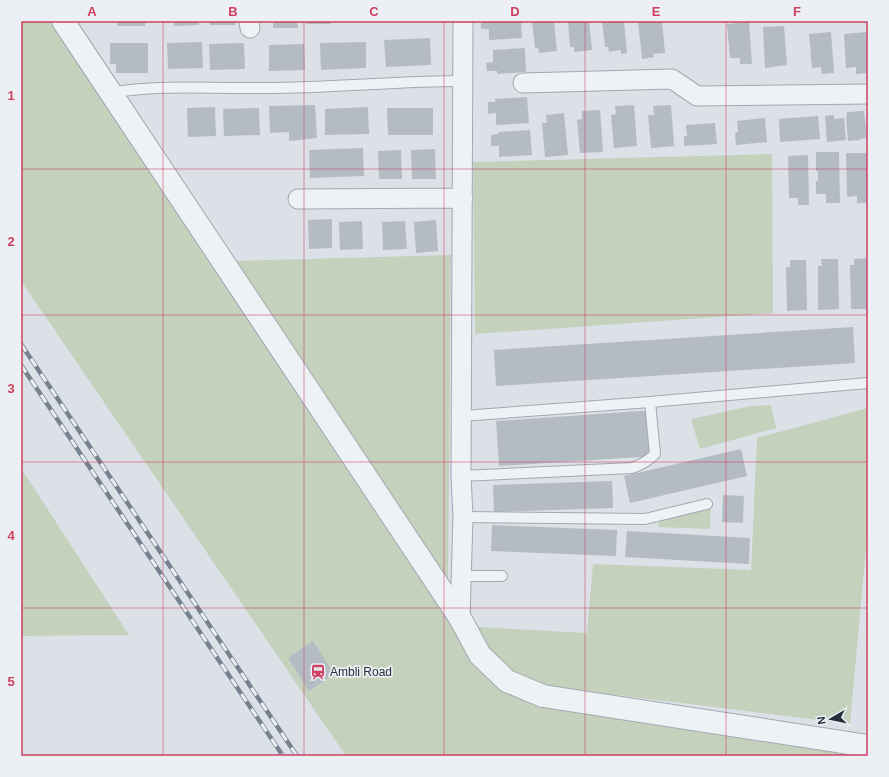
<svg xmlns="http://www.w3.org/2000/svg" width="889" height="777" viewBox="0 0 889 777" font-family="Helvetica,sans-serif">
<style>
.green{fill:#c4d1bd}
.building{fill:#b4bbc3}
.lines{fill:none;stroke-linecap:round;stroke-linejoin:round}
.service-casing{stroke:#a2a8b1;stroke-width:12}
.minor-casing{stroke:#a2a8b1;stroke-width:21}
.tertiary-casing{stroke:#a2a8b1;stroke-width:24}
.service{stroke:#eff2f5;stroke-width:10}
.minor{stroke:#eff2f5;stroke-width:19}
.tertiary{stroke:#eff2f5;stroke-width:22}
.rail-casing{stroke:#768290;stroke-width:4.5}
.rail{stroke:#ecf0f4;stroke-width:3;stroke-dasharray:9;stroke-linecap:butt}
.grid{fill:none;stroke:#ce3f60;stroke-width:1;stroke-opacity:0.55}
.labels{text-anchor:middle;stroke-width:3.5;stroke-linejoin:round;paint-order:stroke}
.poi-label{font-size:12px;fill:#26303d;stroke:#ecf0f4;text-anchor:start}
.neatline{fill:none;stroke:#ce3f60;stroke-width:1.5}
.grid-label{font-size:13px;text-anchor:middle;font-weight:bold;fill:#ce3f60}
</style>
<rect width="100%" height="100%" fill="#dce1e7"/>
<!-- green -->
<path class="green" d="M21,21H58L478,656L543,698L852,756H346L21,281Z
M772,154L773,313L475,334L473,162Z
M451,255L448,581L232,261Z
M771,405L776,428L700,449L691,419L751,406Z
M868,408V526L850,724L544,686L512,673L487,648L476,627L587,633L593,564L751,570L757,438Z
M21,468L129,635L21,636Z
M711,505L710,529L658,527L659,518Z"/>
<!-- building -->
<path class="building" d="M117,21H145V26H117Z
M174,21H199V25L174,26Z
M210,21H235V25H210Z
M273,21H297L298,28H273Z
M306,21H331V24H306Z
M481,21H521L522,38L489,40V29H481Z
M532,21H554L557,51L539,53L538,48H535Z
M568,21H589L592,50L574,52V47H570Z
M602,21H624L627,53L621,54V50L609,52L608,47H605Z
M638,21H662L665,53L653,54L654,57L642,59Z
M749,22L752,64H740V58H730L727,24Z
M784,26L787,65L765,68L763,27Z
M831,32L834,73L822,74L821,67L812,68L809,34Z
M866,32L868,73L856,74V67L846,68L844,34Z
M430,38L431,65L386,67L384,40Z
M202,42L203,68L168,69L167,43Z
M366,42V68L321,70L320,43Z
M110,43H148V73H116V64H110Z
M244,43L245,69L210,70L209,44Z
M304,44L305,70L269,71V45Z
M525,48L526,72L497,74V71H487L486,63L493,62V50Z
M527,97L529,123L496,125V113L488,114V102H495V99Z
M315,105L317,138L289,141V132L270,133L269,106Z
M634,105L637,146L614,148L611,115L616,114L615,106Z
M671,105L674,146L651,148L648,115H654L653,106Z
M215,107L216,136L188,137L187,108Z
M368,107L369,134L325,135V109Z
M259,108L260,135L224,136L223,109Z
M387,108H433V135H388Z
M600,110L603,152L580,153L577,120L582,119V111Z
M864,111L867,138L860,139V140L848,141L846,116H847V112Z
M564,113L568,155L545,157L542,123H547L546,115Z
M834,115V119L844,118L846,140L827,142L825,116Z
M818,116L820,139L780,142L779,119Z
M765,118L767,142L736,145L735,133L738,132L737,121Z
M715,123L717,144L684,146V136H687L686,125Z
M530,130L532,155L499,157V146H491V135L498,134V132Z
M363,148L364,176L310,178L309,150Z
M435,149L436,179H412L411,150Z
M401,150L402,179H379L378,151Z
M816,152H839L840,203H826V194H816V181H818V171H816Z
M846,153H868V203H857V196L847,197Z
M808,155L809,205H798V198H789L788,156Z
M332,219V248L309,249L308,220Z
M436,220L438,251L416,253L414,222Z
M362,221L363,249L340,250L339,222Z
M405,221L407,249L383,250L382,222Z
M868,258V309H851L850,265H854V259Z
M821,259H838L839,309L818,310V266H822Z
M790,260H806L807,310L787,311L786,267H790Z
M853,327L855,363L496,386L494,350Z
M654,410L657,456L499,466L496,421Z
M741,449L747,476L630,503L624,476Z
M612,481L613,508L494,512L493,485Z
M723,495L744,496L743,523L722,522Z
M492,525L617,530L616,556L491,551Z
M627,531L750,538L749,564L625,557Z
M313,641L334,674L309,691L288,658Z"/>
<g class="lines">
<!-- service casing -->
<g class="service-casing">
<path id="service" d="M110,93C162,84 214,89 265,88C331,88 397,81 463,81
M462,416L650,402L868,383
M461,476L632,468C641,465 648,461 655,454L650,402
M463,517L645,519L707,504
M461,576H502"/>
</g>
<!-- minor casing -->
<g class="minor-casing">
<path id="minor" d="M249,21L250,28
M523,83L672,79L697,96L868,94
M298,199L463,198
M460,618L463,517L461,476L463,21"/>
</g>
<!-- tertiary casing -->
<g class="tertiary-casing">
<path id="tertiary" d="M63,21L460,618L480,655L507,681L543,696L868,746"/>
</g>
<!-- service -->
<use href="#service" class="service"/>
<!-- minor -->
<use href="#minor" class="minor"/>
<!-- tertiary -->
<use href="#tertiary" class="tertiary"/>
<!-- rail casing -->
<g class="rail-casing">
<path id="rail" d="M21,344L297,756
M21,365L283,756"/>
</g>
<!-- rail -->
<use href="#rail" class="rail"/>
</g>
<!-- grid -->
<path class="grid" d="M163,21V756M304,21V756M444,21V756M585,21V756M726,21V756M21,169H868M21,315H868M21,462H868M21,608H868"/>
<!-- icons -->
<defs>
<g id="station-bare" transform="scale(1.2)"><path d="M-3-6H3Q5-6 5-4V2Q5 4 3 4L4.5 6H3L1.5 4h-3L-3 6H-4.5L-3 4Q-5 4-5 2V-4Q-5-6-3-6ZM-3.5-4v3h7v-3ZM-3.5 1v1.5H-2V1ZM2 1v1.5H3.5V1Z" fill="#ce3f60" stroke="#ecf0f4" stroke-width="2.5" paint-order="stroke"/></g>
</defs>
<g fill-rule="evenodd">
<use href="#station-bare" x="318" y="672"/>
</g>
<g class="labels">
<!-- poi labels -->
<g class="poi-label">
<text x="330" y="676">Ambli Road</text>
</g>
</g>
<!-- border -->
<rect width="889" height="777" fill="none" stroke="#ecf0f4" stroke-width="44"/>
<!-- north arrow -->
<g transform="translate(831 719) rotate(261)" stroke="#ecf0f4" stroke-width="3" paint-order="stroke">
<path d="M0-3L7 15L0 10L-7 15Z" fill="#26303d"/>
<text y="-6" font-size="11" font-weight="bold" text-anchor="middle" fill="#26303d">N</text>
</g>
<rect x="22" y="22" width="845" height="733" class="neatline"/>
<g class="grid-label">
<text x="92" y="16">A</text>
<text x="233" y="16">B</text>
<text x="374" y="16">C</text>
<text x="515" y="16">D</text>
<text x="656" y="16">E</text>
<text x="797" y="16">F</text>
<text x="11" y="100">1</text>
<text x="11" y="246">2</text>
<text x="11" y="393">3</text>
<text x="11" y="540">4</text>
<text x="11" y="686">5</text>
</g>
</svg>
